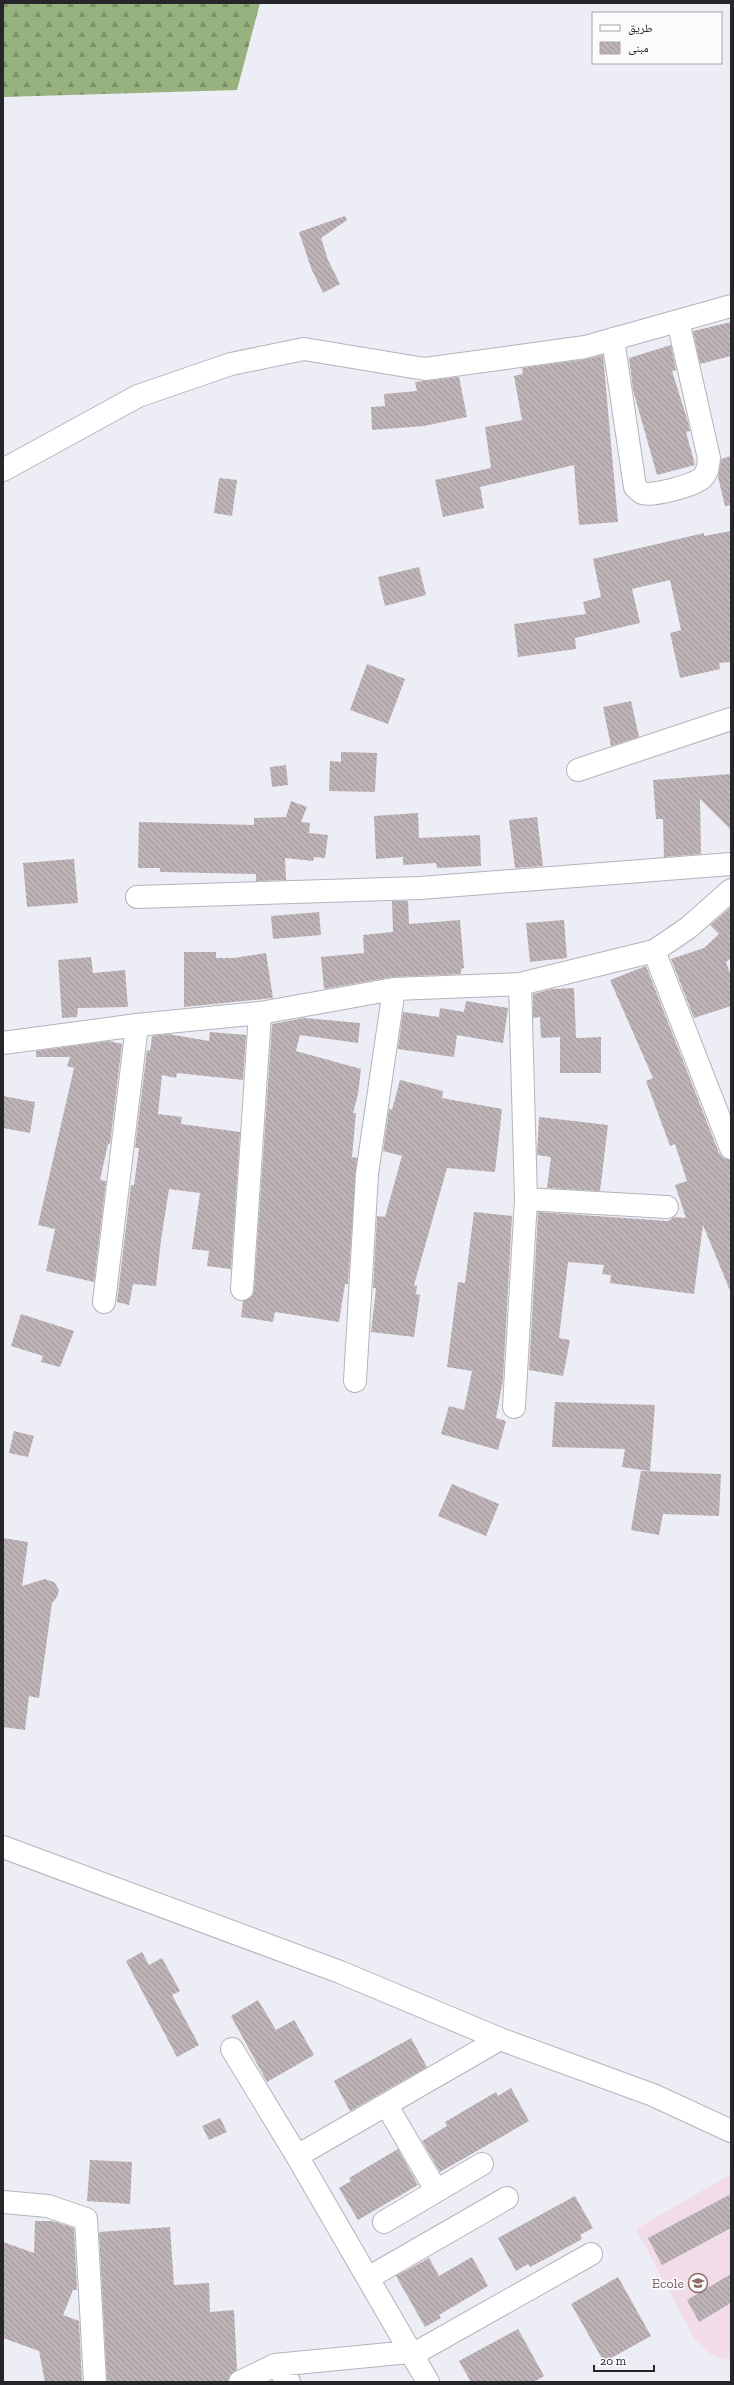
<svg xmlns="http://www.w3.org/2000/svg" width="734" height="2385" viewBox="0 0 734 2385" font-family="'Zilla Slab','Noto Naskh Arabic',serif">
<style>
.education{fill:#f3dce9}
.forest{fill:url(#forest-firs)}
.building{fill:url(#building-back-hatch)}
.lines{fill:none;stroke-linecap:round;stroke-linejoin:round}
.minor-casing{stroke:#b4b3bc;stroke-width:24}
.minor{stroke:#fff;stroke-width:22}
.labels{text-anchor:middle;stroke-width:3.5;stroke-linejoin:round;paint-order:stroke}
.education-label{font-size:14px;fill:#785e54;stroke:#fbfbfe;text-anchor:end}
</style>
<defs>
<pattern id="forest-firs" width="22" height="20" patternUnits="userSpaceOnUse"><rect width="22" height="20" fill="#97b27f"/><path d="M5 1l3.5 6h-7zM16 11l3.5 6h-7z" fill="#7b9168"/></pattern>
<pattern id="building-back-hatch" width="6" height="6" patternUnits="userSpaceOnUse"><rect width="6" height="6" fill="#beb3b7"/><path d="M-1 5l2 2M0 0l6 6M5-1l2 2" fill="none" stroke="#9a9195"/></pattern>
</defs>
<rect width="100%" height="100%" fill="#ededf6"/>
<!-- education -->
<path class="education" d="M731,2174V2358L723,2360L709,2353L694,2338L636,2229Z"/>
<!-- forest -->
<path class="forest" d="M3,3H260L237,90L3,97Z"/>
<!-- building -->
<path class="building" d="M345,216L347,220L321,238L328,260L340,284L323,293L311,268L299,232Z
M731,322V356L700,364L693,331Z
M671,345L676,370L672,371L688,422L690,431L686,432L695,465L657,475L633,390L629,358Z
M603,355L618,522L579,525L574,465L480,487L484,508L443,517L435,480L491,468L485,427L522,420L514,376L523,374L522,368L587,359Z
M459,377L467,417L424,426L372,430L371,407L385,406L384,394L417,391L415,382Z
M731,456V505L725,506L718,477L721,459Z
M219,478L237,480L232,516L214,513Z
M731,531V662L719,663L720,669L680,678L670,633L681,630L670,580L632,589L640,623L575,638L576,649L518,657L514,624L586,614L583,602L601,597L593,559L704,533V536Z
M419,567L426,595L385,606L378,577Z
M367,664L405,679L388,724L350,710Z
M631,701L639,737L611,746L603,707Z
M341,752L377,753L375,792L329,791L330,761L341,762Z
M286,765L288,785L272,787L270,767Z
M731,774V830L700,799L701,854L664,857L663,819H656L653,780Z
M291,801L307,807L301,822L310,823L309,833L328,835L325,858L314,857L313,861L285,858L286,880L256,881V874L160,872V868H138L139,822L254,825V818L286,817Z
M418,813L419,838L480,835L481,866L437,868L436,863L403,865V857L376,859L374,816Z
M537,817L543,866L515,868L509,820Z
M74,859L78,903L27,907L23,863Z
M392,901H408L409,924L460,920L464,968L461,969V974L392,977L324,989L321,957L364,953L363,935L393,932Z
M731,907V958L726,962L731,976V1006L694,1018L671,959L704,948L719,934L710,925Z
M319,912L321,935L273,939L271,916Z
M564,920L567,958L530,962L526,923Z
M184,952H216V958H234L266,953L273,998L184,1007Z
M91,957L93,973L125,970L128,1007L78,1008L77,1017L62,1018L58,960Z
M646,966L719,1153L724,1158L731,1160V1293L703,1225L694,1294L610,1283L611,1275L602,1274L604,1265L568,1262L559,1338L570,1340L563,1376L529,1370L538,1212L668,1221L674,1217L686,1218L675,1185L687,1181L675,1144L670,1146L646,1081L653,1078L610,980Z
M574,988L576,1038L601,1037V1073H560V1037L541,1038L540,1017L533,1018V994L552,989Z
M466,1001L508,1008L503,1043L457,1035L454,1057L398,1049L403,1012L439,1017L440,1008L464,1012Z
M304,1018L360,1023L358,1043L300,1035L296,1051L361,1069L358,1094L353,1113H356L352,1157L357,1158L348,1284H345L339,1322L275,1312L273,1322L241,1317L243,1301L252,1296L254,1290L272,1024Z
M210,1032L246,1035L243,1080L177,1073L176,1078L162,1075L158,1114L182,1117L181,1124L240,1132L231,1269L207,1266L209,1251L192,1249L200,1193L169,1189L161,1240L156,1286L133,1284L129,1305L117,1302L131,1185H134L139,1148H135L147,1050L150,1051L152,1036L168,1034L209,1041Z
M109,1041L122,1044L110,1144H108L100,1180L106,1181L94,1282L46,1271L55,1229L38,1225L74,1068L67,1066L70,1057H36V1051Z
M400,1080L443,1091L442,1098L502,1109L495,1172L447,1168L414,1285L417,1286L416,1294L420,1295L414,1337L371,1332L376,1288H373L377,1216L385,1217L402,1156L383,1151L389,1109L392,1110Z
M3,1096L35,1102L30,1133L3,1128Z
M539,1117L608,1125L600,1191L547,1188L551,1157L537,1155Z
M474,1212L512,1216L503,1380L496,1418L506,1421L498,1450L441,1434L449,1406L464,1410L472,1371L447,1367L458,1282L465,1283Z
M21,1314L74,1331L60,1367L41,1362L43,1356L11,1346Z
M555,1402L655,1405L650,1471L622,1467L625,1449L552,1447Z
M14,1431L34,1436L28,1457L9,1453Z
M641,1471L721,1474L719,1516L663,1514L659,1535L631,1530Z
M452,1484L499,1504L486,1536L438,1516Z
M3,1538L28,1542L22,1586L45,1579L54,1582L59,1590L57,1597L52,1603L39,1698L29,1696L25,1730L3,1727Z
M142,1952L149,1965L162,1958L180,1991L172,1995L199,2045L177,2057L126,1961Z
M258,2000L276,2030L294,2020L314,2055L267,2082L231,2016Z
M411,2038L427,2067L350,2111L334,2081Z
M511,2088L529,2121L440,2172L422,2141L447,2126L445,2122L496,2092L498,2096Z
M220,2118L227,2132L209,2140L202,2126Z
M398,2149L418,2185L358,2220L339,2188L351,2181L349,2178Z
M90,2160L132,2162L130,2204L87,2201Z
M731,2194V2228L662,2265L648,2238Z
M575,2196L593,2228L580,2235L582,2239L551,2256L530,2267L528,2264L516,2271L498,2238Z
M35,2221H53L74,2228L77,2290H73L63,2315L79,2321L82,2382H45L39,2351L3,2338V2242L34,2253Z
M170,2227L174,2285L209,2283L210,2312L234,2310L237,2370L230,2375L228,2382H107L99,2232Z
M472,2257L488,2286L439,2315L441,2318L425,2327L396,2276L429,2258L439,2276Z
M731,2274V2303L699,2322L687,2300Z
M618,2277L651,2336L604,2362L571,2304Z
M518,2329L544,2376L534,2382H471L459,2361Z"/>
<g class="lines">
<!-- minor casing -->
<g class="minor-casing">
<path id="minor" d="M613,339L635,487C637,488 640,492 642,493C651,497 695,485 702,478C708,472 708,466 709,458L678,321
M3,470L138,396L231,364L304,349L425,369L585,347L731,306
M578,770L731,719
M137,897L420,888L731,864
M654,951L731,1148
M3,1043L137,1025L260,1013L394,989L520,984L654,951L688,928L731,890
M526,1199L667,1207
M242,1289L260,1013
M104,1302L137,1025
M355,1381L367,1174L394,989
M514,1407L526,1199L520,984
M3,1847L340,1972L500,2039L653,2095L731,2131
M232,2049L297,2156L428,2382
M387,2106L436,2190
M297,2156L500,2039
M3,2202L48,2206L86,2219L95,2382
M384,2222L482,2164
M368,2278L507,2198
M412,2355L591,2254
M275,2365L289,2382
M240,2382L275,2365L410,2352"/>
</g>
<!-- minor -->
<use href="#minor" class="minor"/>
</g>
<!-- icons -->
<defs>
<g id="school-ring" transform="scale(1)"><circle r="9.5" fill="#fbfbfe" stroke="#8d6e63" stroke-width="1.5"/><path d="M0-5L7-2L0 1L-7-2ZM-4 1L0 2.5L4 1V4Q0 6-4 4Z" fill="#8d6e63"/></g>
</defs>
<g fill-rule="evenodd">
<use href="#school-ring" x="698" y="2283"/>
</g>
<g class="labels">
<!-- education labels -->
<g class="education-label">
<text x="684" y="2288">Ecole</text>
</g>
</g>
<!-- border -->
<rect width="734" height="2385" fill="none" stroke="#262529" stroke-width="8"/>
<!-- legend -->
<rect x="592" y="12" width="130" height="52" fill="#fbfbfe" stroke="#a6a5a9"/>
<rect x="600" y="25" width="20" height="6" fill="#ffffff" stroke="#a6a5a9"/>
<text x="628" y="32" font-size="12" fill="#262529">طريق</text>
<rect x="600" y="42" width="20" height="12" fill="url(#building-back-hatch)" stroke="#a6a5a9"/>
<text x="628" y="52" font-size="12" fill="#262529">مبنى</text>
<!-- scale -->
<path d="M594 2365v6h60v-6" fill="none" stroke="#262529" stroke-width="2"/>
<text x="600" y="2365" font-size="12" fill="#262529" stroke="#fbfbfe" stroke-width="3" paint-order="stroke">20 m</text>
</svg>
